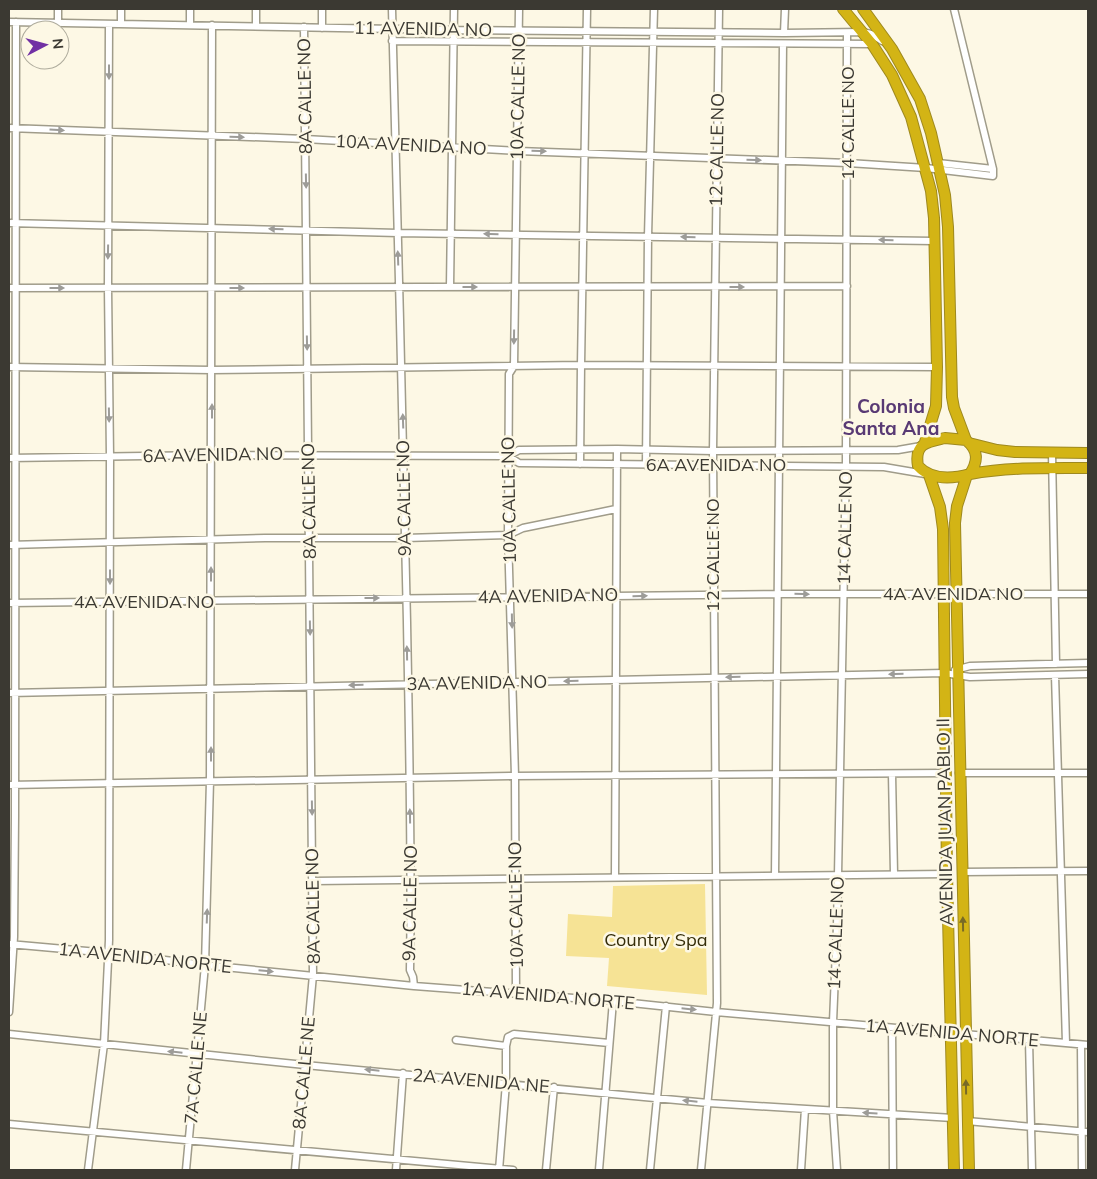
<svg xmlns="http://www.w3.org/2000/svg" width="1097" height="1179" viewBox="0 0 1097 1179" font-family="Mulish,sans-serif">
<style>
.green{fill:#f6e395}
.lines{fill:none;stroke-linecap:round;stroke-linejoin:round}
.minor-casing{stroke:#a09c8a;stroke-width:9}
.highway-casing{stroke:#9e891f;stroke-width:12}
.minor{stroke:#fff;stroke-width:6}
.highway{stroke:#d3b415;stroke-width:10}
.oneway{fill:#9d9c98}
.oneway2{fill:#786a26}
.labels{text-anchor:middle;stroke-width:5;stroke-linejoin:round;paint-order:stroke}
.street-label{font-size:18px;fill:#3b3932;stroke:#fdf8e5}
.park-label{font-size:18px;fill:#352d09;stroke:#fdf8e5}
.neighbourhood-label{font-size:19px;font-weight:bold;fill:#583974;stroke:#fdf8e5}
</style>
<rect width="100%" height="100%" fill="#fdf8e5"/>
<!-- green -->
<path class="green" d="M705,884L707,995L607,986L609,958L566,956L568,914L612,917L613,886Z"/>
<g class="lines">
<!-- minor casing -->
<g class="minor-casing">
<path id="minor" d="M392,9C397,213 403,418 407,622C409,738 412,854 410,970L413,977L414,986
M9,22L453,30L784,33L863,32L871,34L882,41
M58,22V9
M121,24V9
M190,25V9
M256,26V9
M322,28V9
M784,33L785,9
M392,41L872,44
M9,128L305,139L518,151L848,163L926,168L993,176V169L954,9
M938,163L993,169
M9,223L398,233L934,241
M450,287L454,9
M9,288L847,286
M9,367L211,370L581,365L937,367
M1052,453L1056,664
M508,456L519,463L884,467L925,474
M9,458L212,455L508,456L519,450L617,449L713,451L898,450L921,446
M580,464L581,365L587,9
M646,465L648,236L654,9
M9,545L265,538H405L508,535L523,528L616,509
M9,603L778,594H1088
M955,670L970,666L1088,663
M1055,675L1066,1043
M9,693L944,673L970,677L1088,674
M959,773H1088
M892,774L894,874
M9,785L515,776L946,773
M962,872L1088,871
M775,876L783,44
M615,877L617,449
M313,881L947,874
M9,944L109,953L205,965L414,986L613,1001L716,1012L1088,1045
M516,994L515,776L508,535L509,374L514,366L519,9
M9,1012L14,937L15,816L16,22
M892,1028L893,1170
M9,1034L305,1065L708,1103L953,1118
M456,1040L506,1046
M1029,1040L1032,1170
M1081,1045L1082,1170
M967,1121L1088,1132
M9,1124L513,1170
M88,1170L104,1044L109,940L110,457L108,288L109,24
M186,1170L205,965L210,781L212,25
M295,1170L313,975L304,27
M396,1170L403,1073
M499,1170L506,1083V1046L508,1037L514,1034L609,1043
M546,1170L554,1087
M599,1170L613,1001
M650,1170L666,1006
M701,1170L717,1003L713,451L719,9
M801,1170L805,1109
M837,1170L833,1111V1022L837,926L846,466L847,33"/>
</g>
<!-- highway casing -->
<g class="highway-casing">
<path id="highway" d="M843,9L872,44L892,75L911,117L931,191L934,218L937,367L936,406L925,442
M863,9L892,49L920,99L931,133L945,195L948,227L952,397L954,408L966,440
M945,438L966,440C979,451 978,461 970,474C952,479 932,481 918,466C914,443 927,442 945,438Z
M969,443L997,450L1015,452L1088,453
M970,474C1010,467 1048,468 1088,468
M929,475L940,507L943,529L947,874L954,1170
M967,475L957,506L955,523L969,1170"/>
</g>
<!-- minor -->
<use href="#minor" class="minor"/>
<!-- highway -->
<use href="#highway" class="highway"/>
</g>
<!-- one-way arrows -->
<defs><path id="oneway-solid" d="M-6-.8H1V-3.2L6.5 0L1 3.2V.8H-6Z" transform="scale(1.25)"/></defs>
<g class="oneway">
<use href="#oneway-solid" transform="translate(109 72) rotate(90)"/>
<use href="#oneway-solid" transform="translate(57 130) rotate(3)"/>
<use href="#oneway-solid" transform="translate(237 137) rotate(1)"/>
<use href="#oneway-solid" transform="translate(539 151) rotate(2)"/>
<use href="#oneway-solid" transform="translate(754 160) rotate(2)"/>
<use href="#oneway-solid" transform="translate(306 181) rotate(89)"/>
<use href="#oneway-solid" transform="translate(276 229) rotate(-179)"/>
<use href="#oneway-solid" transform="translate(491 234) rotate(-179)"/>
<use href="#oneway-solid" transform="translate(688 237) rotate(-179)"/>
<use href="#oneway-solid" transform="translate(886 240) rotate(-179)"/>
<use href="#oneway-solid" transform="translate(108 252) rotate(91)"/>
<use href="#oneway-solid" transform="translate(398 258) rotate(-92)"/>
<use href="#oneway-solid" transform="translate(470 287)"/>
<use href="#oneway-solid" transform="translate(737 287)"/>
<use href="#oneway-solid" transform="translate(57 288)"/>
<use href="#oneway-solid" transform="translate(237 288)"/>
<use href="#oneway-solid" transform="translate(514 337) rotate(91)"/>
<use href="#oneway-solid" transform="translate(307 343) rotate(89)"/>
<use href="#oneway-solid" transform="translate(212 411) rotate(-90)"/>
<use href="#oneway-solid" transform="translate(109 415) rotate(89)"/>
<use href="#oneway-solid" transform="translate(403 421) rotate(-92)"/>
<use href="#oneway-solid" transform="translate(211 574) rotate(-90)"/>
<use href="#oneway-solid" transform="translate(110 577) rotate(90)"/>
<use href="#oneway-solid" transform="translate(802 594) rotate(1)"/>
<use href="#oneway-solid" transform="translate(640 596) rotate(-1)"/>
<use href="#oneway-solid" transform="translate(372 598)"/>
<use href="#oneway-solid" transform="translate(512 621) rotate(89)"/>
<use href="#oneway-solid" transform="translate(310 628) rotate(89)"/>
<use href="#oneway-solid" transform="translate(407 653) rotate(-91)"/>
<use href="#oneway-solid" transform="translate(896 674) rotate(179)"/>
<use href="#oneway-solid" transform="translate(733 677) rotate(179)"/>
<use href="#oneway-solid" transform="translate(571 681) rotate(179)"/>
<use href="#oneway-solid" transform="translate(356 685) rotate(179)"/>
<use href="#oneway-solid" transform="translate(211 754) rotate(-90)"/>
<use href="#oneway-solid" transform="translate(312 808) rotate(89)"/>
<use href="#oneway-solid" transform="translate(410 816) rotate(-91)"/>
<use href="#oneway-solid" transform="translate(207 916) rotate(-88)"/>
<use href="#oneway-solid" transform="translate(266 971) rotate(5)"/>
<use href="#oneway-solid" transform="translate(689 1009) rotate(6)"/>
<use href="#oneway-solid" transform="translate(175 1052) rotate(-174)"/>
<use href="#oneway-solid" transform="translate(372 1070) rotate(-174)"/>
<use href="#oneway-solid" transform="translate(690 1101) rotate(-174)"/>
<use href="#oneway-solid" transform="translate(870 1113) rotate(-177)"/>
</g>
<g class="oneway2">
<use href="#oneway-solid" transform="translate(963 924) rotate(-91)"/>
<use href="#oneway-solid" transform="translate(966 1087) rotate(-91)"/>
</g>
<g class="labels">
<!-- street labels -->
<g class="street-label">
<text transform="translate(423 29) rotate(1)" y="6">11 AVENIDA NO</text>
<text transform="translate(305 96) rotate(-91)" y="6">8A CALLE NO</text>
<text transform="translate(518 97) rotate(-89)" y="6">10A CALLE NO</text>
<text transform="translate(848 123) rotate(-90)" y="6">14 CALLE NO</text>
<text transform="translate(411 145) rotate(3)" y="6">10A AVENIDA NO</text>
<text transform="translate(717 150) rotate(-89)" y="6">12 CALLE NO</text>
<text transform="translate(213 455) rotate(-1)" y="6">6A AVENIDA NO</text>
<text x="716" y="471">6A AVENIDA NO</text>
<text transform="translate(404 498) rotate(-91)" y="6">9A CALLE NO</text>
<text transform="translate(509 500) rotate(-91)" y="6">10A CALLE NO</text>
<text transform="translate(309 501) rotate(-91)" y="6">8A CALLE NO</text>
<text transform="translate(845 528) rotate(-89)" y="6">14 CALLE NO</text>
<text transform="translate(713 555) rotate(-90)" y="6">12 CALLE NO</text>
<text x="953" y="600">4A AVENIDA NO</text>
<text transform="translate(548 596) rotate(-1)" y="6">4A AVENIDA NO</text>
<text x="144" y="608">4A AVENIDA NO</text>
<text transform="translate(477 683) rotate(-1)" y="6">3A AVENIDA NO</text>
<text transform="translate(945 822) rotate(-91)" y="6">AVENIDA JUAN PABLO II</text>
<text transform="translate(410 903) rotate(-89)" y="6">9A CALLE NO</text>
<text transform="translate(516 905) rotate(-91)" y="6">10A CALLE NO</text>
<text transform="translate(313 906) rotate(-91)" y="6">8A CALLE NO</text>
<text transform="translate(836 933) rotate(-88)" y="6">14 CALLE NO</text>
<text transform="translate(145 958) rotate(6)" y="6">1A AVENIDA NORTE</text>
<text transform="translate(548 996) rotate(5)" y="6">1A AVENIDA NORTE</text>
<text transform="translate(952 1033) rotate(5)" y="6">1A AVENIDA NORTE</text>
<text transform="translate(196 1068) rotate(-85)" y="6">7A CALLE NE</text>
<text transform="translate(304 1073) rotate(-85)" y="6">8A CALLE NE</text>
<text transform="translate(481 1081) rotate(5)" y="6">2A AVENIDA NE</text>
</g>
<!-- park labels -->
<g class="park-label">
<text x="656" y="946">Country Spa</text>
</g>
<!-- neighbourhood labels -->
<g class="neighbourhood-label">
<text x="891" y="413">Colonia<tspan x="891" dy="22">Santa Ana</tspan></text>
</g>
</g>
<!-- border -->
<rect width="1097" height="1179" fill="none" stroke="#3b3932" stroke-width="20"/>
<!-- north arrow -->
<g transform="translate(45 45) rotate(84)"><circle r="24" fill="#fdf8e5" stroke="#afac9d"/>
<path d="M0-4L9 19L0 12L-9 19Z" fill="#7130a4"/>
<text y="-8" font-size="14" font-weight="bold" text-anchor="middle" fill="#3b3932">N</text>
</g>
</svg>
